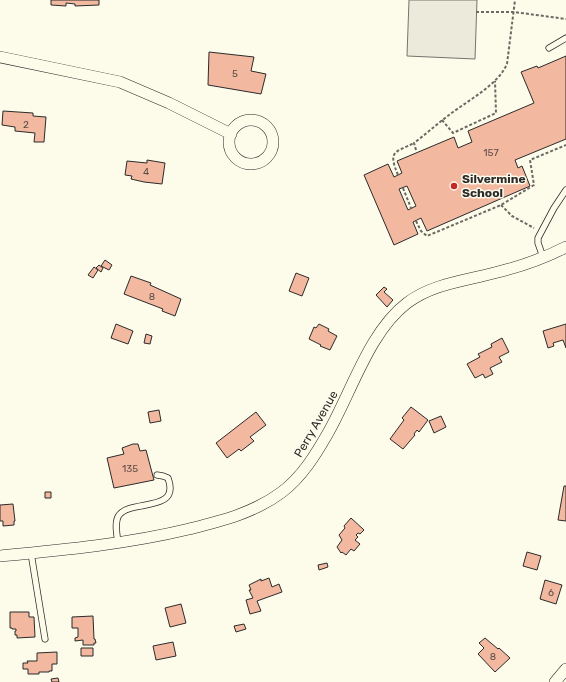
<svg xmlns="http://www.w3.org/2000/svg" width="566" height="682" viewBox="0 0 566 682" font-family="Rubik,sans-serif">
<style>
.green{fill:#ecebdb;stroke:#74746e}
.building{fill:#f2b8a0;stroke:#2b2b2b;fill-rule:evenodd}
.lines{fill:none;stroke-linecap:round;stroke-linejoin:round}
.service-casing{stroke:#2b2b2b;stroke-width:7}
.minor-casing{stroke:#2b2b2b;stroke-width:12}
.path{stroke:#6a6964;stroke-width:2;stroke-dasharray:3 2;stroke-linecap:butt}
.service{stroke:#fdfbea;stroke-width:5.5}
.minor{stroke:#fdfbea;stroke-width:11}
.poi-dot{fill:#c62828;stroke:#fdfbea;stroke-width:1.5}
.labels{text-anchor:middle;stroke-width:3;stroke-linejoin:round;paint-order:stroke}
.number-label{font-size:10px;fill:#5d4e48}
.poi-label{font-size:12px;font-weight:bold;fill:#2b2b2b;stroke:#fdfbea;text-anchor:start}
.street-label{font-size:12px;fill:#2b2b2b;stroke:#fdfbea}
</style>
<rect width="100%" height="100%" fill="#fdfbea"/>
<!-- green -->
<path class="green" d="M409,0H477L475,59L407,56Z"/>
<!-- building -->
<path class="building" d="M51,0H99V5L75,6V4L66,3V6L51,5Z
M209,52L254,57L251,71L266,74L261,94L208,85Z
M566,56V139L515,160L518,168L522,166L530,186L427,231L421,218L413,222L418,234L394,245L364,175L388,164L394,177L402,173L397,161L454,137L458,148L472,142L468,131L534,103L521,72L537,66L538,68ZM407,186L416,206L408,210L399,189Z
M3,111L33,113V116L46,117L44,142H34L35,133L15,131V127L2,125Z
M147,160L165,163L162,184L144,182L131,179L132,176L125,175L127,161L147,163Z
M105,260L112,265L109,270L101,266Z
M99,265L103,268L101,272L96,268Z
M94,267L98,270L93,278L88,275Z
M296,273L309,278L302,296L289,291Z
M131,276L151,283L150,285L181,299L175,316L162,311L163,309L124,294Z
M384,287L387,289L384,292L393,300L387,307L376,295Z
M116,324L133,331L128,344L111,338Z
M319,324L329,329L328,331L337,336L330,350L320,346L321,345L309,339L314,327L316,328Z
M566,324V348L563,340L553,343L554,346L548,348L543,331Z
M146,334L152,336L150,344L144,343Z
M502,338L509,352L499,357L502,362L490,368L493,374L485,378L483,374L475,378L467,364L480,357L478,354L492,347L491,344Z
M411,407L428,420L419,432L417,430L414,434L415,435L403,449L390,439L404,420L402,418Z
M159,410L161,421L150,423L148,412Z
M256,412L266,425L250,437L254,441L241,451L239,449L227,458L216,443Z
M441,416L446,427L434,433L429,421Z
M133,444H138L140,451L146,450L154,480L114,488L107,458L124,454L122,448Z
M564,486H566V521L558,520Z
M45,492H51V498H45Z
M13,504L15,521H14V525L3,526V521H0V505Z
M351,518L364,530L360,534L358,533L356,535L358,537L355,540L360,544L354,551L351,549L346,555L342,552L341,553L337,547L342,540L339,535L345,528L344,526Z
M527,552L541,556L537,570L523,566Z
M327,563L328,567L319,570L318,565Z
M269,578L272,587L279,584L282,592L257,601L261,611L250,614L246,600L253,598L249,590H251L249,585L261,579V581Z
M545,580L562,585L556,604L540,599Z
M181,604L186,623L170,627L165,608Z
M10,612H29V617H34L35,637L17,638V635H15V631H16V629H12V628H10Z
M93,616L94,639H95L96,643H94V645H83V640L75,641V638L78,637V628H72V617Z
M244,624L246,629L236,632L234,626Z
M485,638L498,649L499,648L510,658L495,672L478,654L484,648L479,643Z
M173,642L176,656L156,660L153,646Z
M81,648H93V656H81Z
M57,652V664H52V671H49V672H39V674H28V669H23V663H28L27,661H37V653Z
M58,678L59,682H52L51,679Z"/>
<g class="lines">
<!-- service casing -->
<g class="service-casing">
<path id="service" d="M549,48L566,38
M543,257L538,243V238L554,208L566,190
M118,543C117,535 114,522 119,515C131,499 181,513 168,478L163,476L157,475
M31,553L45,639"/>
</g>
<!-- minor casing -->
<g class="minor-casing">
<path id="minor" d="M0,57L120,82L169,103L231,134
M229 142a22 22 0 1 1 44 0a22 22 0 1 1-44 0Z
M0,556C63,550 127,544 189,529C221,521 254,513 282,492C302,477 316,454 328,433C352,391 369,332 407,303C432,284 464,281 494,273C519,267 543,259 566,247
M555,682L566,669"/>
</g>
<!-- path -->
<path class="path" d="M476,12H514L566,19
M442,120L453,133L496,113L495,81
M416,150L414,143C426,134 437,124 449,115C467,101 498,85 507,64L515,0
M398,175C388,151 394,153 414,143
M403,188L411,208
M501,205L512,216L534,228
M416,221L421,231L427,236L501,205L534,185L530,160L566,145"/>
<!-- service -->
<use href="#service" class="service"/>
<!-- minor -->
<use href="#minor" class="minor"/>
</g>
<!-- markers -->
<circle class="poi-dot" cx="454" cy="186" r="4"/>
<g class="labels">
<!-- number labels -->
<g class="number-label">
<text x="235" y="77">5</text>
<text x="26" y="128">2</text>
<text x="491" y="156">157</text>
<text x="146" y="175">4</text>
<text x="152" y="300">8</text>
<text x="130" y="472">135</text>
<text x="551" y="596">6</text>
<text x="493" y="660">8</text>
</g>
<!-- poi labels -->
<g class="poi-label">
<text x="462" y="183">Silvermine<tspan x="462" dy="14">School</tspan></text>
</g>
<!-- street labels -->
<g class="street-label">
<text transform="translate(316 424) rotate(-60)" y="4">Perry Avenue</text>
</g>
</g>
</svg>
